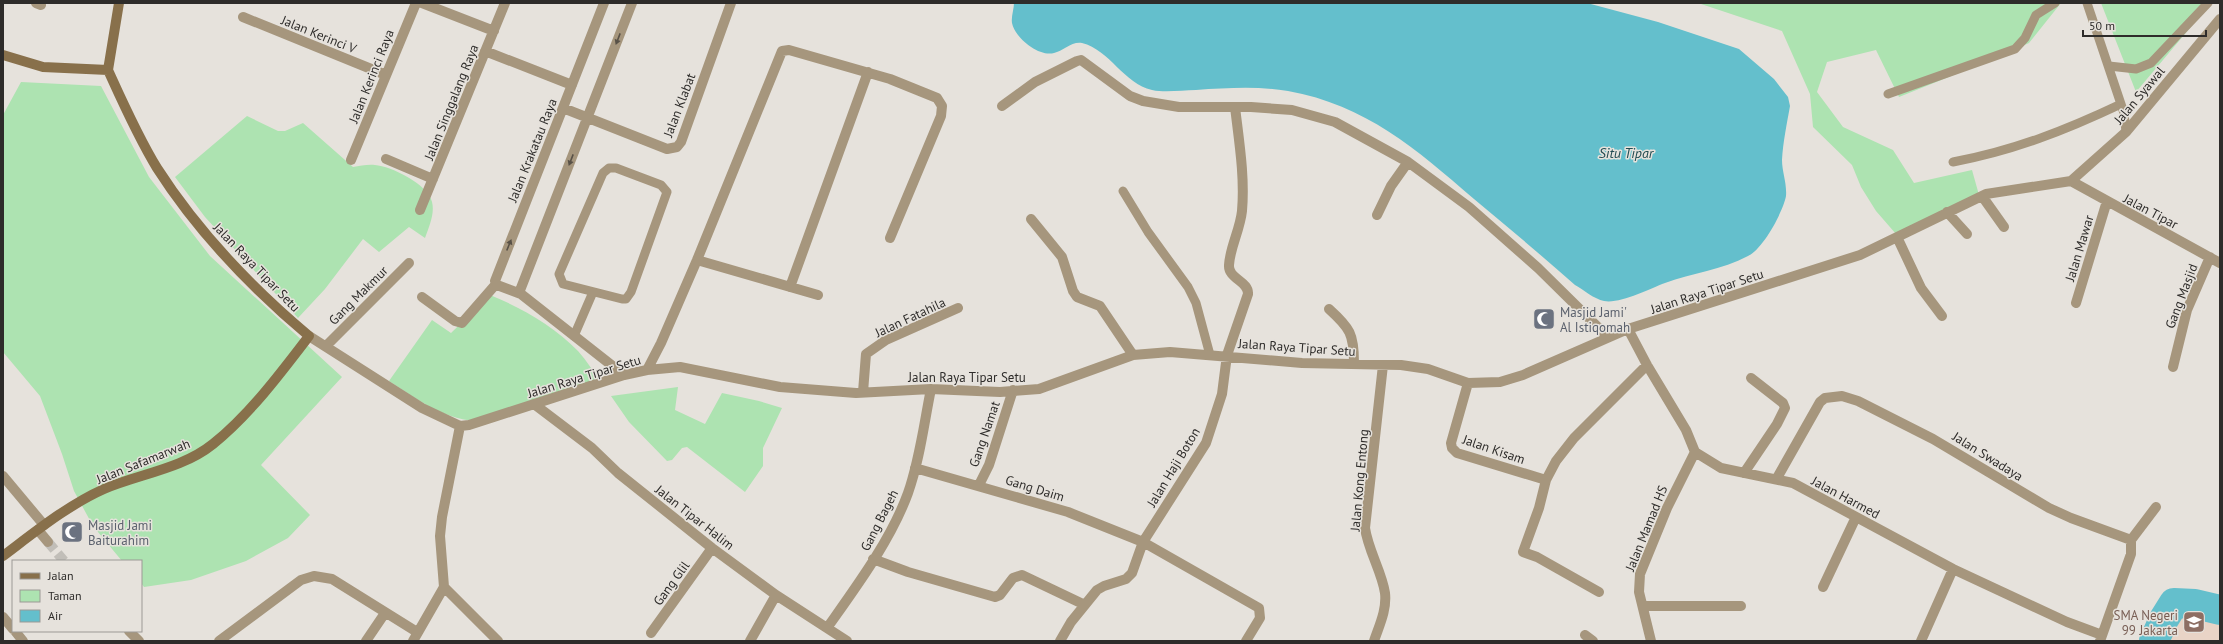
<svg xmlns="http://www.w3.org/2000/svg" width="2223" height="644" viewBox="0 0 2223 644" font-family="'PT Sans',sans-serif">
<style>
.education{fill:#e9d4c6}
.green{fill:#ade3b1}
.water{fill:#64bfcc}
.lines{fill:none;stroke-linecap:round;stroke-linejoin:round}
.river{stroke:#64bfcc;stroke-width:30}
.street-tunnel{stroke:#c1beb8;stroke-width:10;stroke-dasharray:10 5;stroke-linecap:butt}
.lane{stroke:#a6967d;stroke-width:9}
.street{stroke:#a6967d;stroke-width:10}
.secondary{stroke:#88704b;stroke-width:10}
.oneway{fill:#585147}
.labels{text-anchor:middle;stroke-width:3;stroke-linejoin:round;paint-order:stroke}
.street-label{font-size:13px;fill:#2e2c2a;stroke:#e6e2dc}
.worship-label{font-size:13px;fill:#5b616d;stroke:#e6e2dc;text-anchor:start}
.education-label{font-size:13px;fill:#785e54;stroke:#e6e2dc;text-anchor:end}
.water-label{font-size:14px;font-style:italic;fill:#224c52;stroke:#e6e2dc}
</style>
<rect width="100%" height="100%" fill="#e6e2dc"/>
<!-- education -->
<path class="education" d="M2186,609H2199L2220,615V641H2157L2173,616Z"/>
<!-- green -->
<path class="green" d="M1698,3H2061L2029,43L1986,62L1899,97L1876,50L1827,62L1817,92L1843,127L1893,150L1914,183L1972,170L1979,195L1896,234L1876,211L1861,187L1852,165L1813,127L1810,94L1782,31Z
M2101,3H2211L2136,92Z
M21,82L101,86L149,177L210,256L342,377L261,465L310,515L288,538L246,561L191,580L144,587L141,583V561H122L93,526L74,491L62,454L40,396L3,352V115Z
M247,116L278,131H285L303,123L353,167C360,166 368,164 375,165C391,166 429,185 432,202C435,213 429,227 425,238L409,227L379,252L363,239L325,289L298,318L205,217L175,177Z
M490,295C522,308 554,326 578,351C587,361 594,373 602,383L475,421C441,418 417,399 389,381L432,320L451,333Z
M678,387L675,410L705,424L722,393L759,401L782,408L763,448V466L745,492L687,447L682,448L672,460L667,461L629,422L611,396Z"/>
<!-- water -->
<path class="water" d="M1014,3H1587L1658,22L1739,49L1774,79L1788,97L1790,106C1787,123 1783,142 1782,160C1782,172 1787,183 1786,196C1783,212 1763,249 1748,256C1722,270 1692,273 1665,283C1649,289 1620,304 1604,301C1594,299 1584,290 1575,285C1542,256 1508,227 1474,199C1416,149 1366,105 1288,91C1258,86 1227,88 1196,90C1182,90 1166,93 1152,90C1124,84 1110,50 1082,43C1072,41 1063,51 1054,53C1039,57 1015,38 1012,23C1011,17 1014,9 1014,3Z"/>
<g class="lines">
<!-- river -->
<path class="river" d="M2154,641L2164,619L2174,603L2195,604L2220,610"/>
<!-- street-tunnel -->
<path class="street-tunnel" d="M48,542L64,561"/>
<!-- lane -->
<path class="lane" d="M2087,3L2124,113L2126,132
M2109,66L2136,69L2151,63L2208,3
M1888,94L2015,49L2025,38L2036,15L2055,3
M1953,162C2013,151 2066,130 2121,104
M609,168H616L661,185L667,192L631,292L626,299H622L563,284L559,274L603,173Z
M1123,191L1148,232L1188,287L1196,303L1210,355
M574,336L593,292"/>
<!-- street -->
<path class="street" d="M36,3L41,5
M422,3L494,31
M604,3L495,281L497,285L521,294L624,375
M243,17L386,75
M485,51L572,85
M1002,106L1035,82L1077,61L1081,60L1130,96L1143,101L1179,107H1251L1292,110L1335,122L1408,162L1469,207L1538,268L1608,337
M563,108L667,149L677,147L681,142L731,3
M386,159L433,179
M351,160L416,3
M2071,181L2126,132L2220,19
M2071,181L2220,263
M1982,196L2004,227
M420,210L505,3
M1947,212L1967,234
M1377,215L1391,186L1408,162
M1031,219L1062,257L1073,291L1077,297L1100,306L1133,355
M1897,237L1921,288L1942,316
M697,260L818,295
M790,287L868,72
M519,293L632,3
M422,297L455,321L462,323L496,284
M2076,303L2107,201
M1329,309C1350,328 1354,334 1354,363
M1628,329L1647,365L1686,430L1695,452L1721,468L1793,483L1953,569L2067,622L2102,635
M309,336L422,408L460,426L469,425L624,375L647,370L680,367L780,387L856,393L931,389L1000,392L1039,389L1133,355L1170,352L1302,363L1401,365L1428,369L1468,383L1500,382L1523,375L1628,329L1860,255L1986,194L2071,181
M326,346L409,263
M2173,367L2187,310L2210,257
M647,370L661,343L697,260L782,51L789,50L890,79L937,98L942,106L941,116L890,238
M1468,383L1451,443L1452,448L1457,453L1546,480
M863,392L866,354L886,340L958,308
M534,404L592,448L618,473L712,548L776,595L847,641
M915,468L1068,512L1143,542L1259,608L1260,618L1246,641
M1744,473L1777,424L1785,408L1783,403L1751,378
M3,476L44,525
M1777,478L1820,402L1825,398L1842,396L1858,401L1933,439L2049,508L2071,518L2131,540V554L2100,641
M979,485L989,465L1013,390
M38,530L48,542
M2131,540L2156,507
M873,559L908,572L995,597L1000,595L1013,578L1022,575L1085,605
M444,587L498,641
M1823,587L1856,517
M1599,592L1537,557L1523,552L1539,508L1546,480L1556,461L1574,438L1647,365
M1643,606H1741
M3,617L13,629
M827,628C856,587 891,540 908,493C920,459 924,423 931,389
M15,631L23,641
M129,631L139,641
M651,633L712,548
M1585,635L1593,641
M219,641L301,580L314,576L332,579L417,632
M366,641L385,613
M413,641L444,587L440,536L442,517L460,426
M750,641L776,595
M1060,641L1071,622L1097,590L1104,586L1126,579L1132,573L1143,542L1206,443L1222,394L1227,355L1248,294C1249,281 1228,279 1229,265C1230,247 1240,230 1242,211C1245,177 1239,141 1235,107
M1374,641C1379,626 1387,610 1385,593C1382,572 1368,550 1365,528L1383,365
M1651,641L1639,592L1640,574L1667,508L1695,452
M1921,641L1953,569"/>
<!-- secondary -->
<path class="secondary" d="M3,55L43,67L108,70
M108,70L119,3
M3,556C35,532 68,505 104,489C139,474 182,469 213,444C250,414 280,374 309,336C252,288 198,232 157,168C138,137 123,103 108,70"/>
</g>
<!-- one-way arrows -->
<defs><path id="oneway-solid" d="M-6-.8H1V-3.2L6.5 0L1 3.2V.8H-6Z"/></defs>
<g class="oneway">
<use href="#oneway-solid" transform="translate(618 39) rotate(111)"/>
<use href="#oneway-solid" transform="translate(571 160) rotate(111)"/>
<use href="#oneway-solid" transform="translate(509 245) rotate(-68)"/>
</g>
<!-- icons -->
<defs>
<g id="mosque-square" transform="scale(1.15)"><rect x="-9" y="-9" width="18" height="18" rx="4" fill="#6b7280" stroke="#e6e2dc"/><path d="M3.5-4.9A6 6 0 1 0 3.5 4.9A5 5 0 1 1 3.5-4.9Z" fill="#fff"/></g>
<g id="school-square" transform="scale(1.15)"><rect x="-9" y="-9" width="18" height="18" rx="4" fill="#8d6e63" stroke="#e6e2dc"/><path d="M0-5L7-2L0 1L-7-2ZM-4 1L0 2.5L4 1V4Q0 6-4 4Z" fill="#fff"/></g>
</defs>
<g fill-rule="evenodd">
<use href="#mosque-square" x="1544" y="319"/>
<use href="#mosque-square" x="72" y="532"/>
<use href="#school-square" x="2194" y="622"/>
</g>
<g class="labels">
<!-- street labels -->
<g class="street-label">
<text transform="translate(319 34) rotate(22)" y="5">Jalan Kerinci V</text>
<text transform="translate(371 76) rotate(-68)" y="5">Jalan Kerinci Raya</text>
<text transform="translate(2139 95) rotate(-50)" y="5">Jalan Syawal</text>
<text transform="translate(451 102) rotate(-68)" y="5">Jalan Singgalang Raya</text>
<text transform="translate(679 105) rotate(-69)" y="5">Jalan Klabat</text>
<text transform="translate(532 150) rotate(-68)" y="5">Jalan Krakatau Raya</text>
<text transform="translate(2151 211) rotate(28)" y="5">Jalan Tipar</text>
<text transform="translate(2079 248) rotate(-73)" y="5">Jalan Mawar</text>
<text transform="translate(257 267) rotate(46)" y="5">Jalan Raya Tipar Setu</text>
<text transform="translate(1707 291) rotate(-18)" y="5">Jalan Raya Tipar Setu</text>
<text transform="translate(358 295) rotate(-45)" y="5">Gang Makmur</text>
<text transform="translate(2181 296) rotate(-69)" y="5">Gang Masjid</text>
<text transform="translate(910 317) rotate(-25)" y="5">Jalan Fatahila</text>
<text transform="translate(1297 347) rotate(4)" y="5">Jalan Raya Tipar Setu</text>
<text transform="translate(584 376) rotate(-17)" y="5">Jalan Raya Tipar Setu</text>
<text x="967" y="382">Jalan Raya Tipar Setu</text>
<text transform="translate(984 434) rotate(-71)" y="5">Gang Namat</text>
<text transform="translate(1494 449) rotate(19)" y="5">Jalan Kisam</text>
<text transform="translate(1988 456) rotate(32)" y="5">Jalan Swadaya</text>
<text transform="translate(143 461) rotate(-22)" y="5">Jalan Safamarwah</text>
<text transform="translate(1173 467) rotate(-59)" y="5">Jalan Haji Boton</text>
<text transform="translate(1359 480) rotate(-85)" y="5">Jalan Kong Entong</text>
<text transform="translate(1035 488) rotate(17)" y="5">Gang Daim</text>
<text transform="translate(1846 497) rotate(28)" y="5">Jalan Harmed</text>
<text transform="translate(695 517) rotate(38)" y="5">Jalan Tipar Halim</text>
<text transform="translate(879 520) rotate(-63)" y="5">Gang Bageh</text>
<text transform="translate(1646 528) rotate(-68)" y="5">Jalan Mamad HS</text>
<text transform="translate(671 583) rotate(-54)" y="5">Gang Glil</text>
</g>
<!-- worship labels -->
<g class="worship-label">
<text x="1560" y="317">Masjid Jami'<tspan x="1560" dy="15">Al Istiqomah</tspan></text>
<text x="88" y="530">Masjid Jami<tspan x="88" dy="15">Baiturahim</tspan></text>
</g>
<!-- education labels -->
<g class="education-label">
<text x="2178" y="620">SMA Negeri<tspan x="2178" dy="15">99 Jakarta</tspan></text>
</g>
<!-- water labels -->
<g class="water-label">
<text x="1626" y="158">Situ Tipar</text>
</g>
</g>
<!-- border -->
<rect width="2223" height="644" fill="none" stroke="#2e2c2a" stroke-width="8"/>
<!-- legend -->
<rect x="12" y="560" width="130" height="72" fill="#e6e2dc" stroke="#9c9995"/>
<rect x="20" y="573" width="20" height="6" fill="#88704b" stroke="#9c9995"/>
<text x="48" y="580" font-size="12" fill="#2e2c2a">Jalan</text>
<rect x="20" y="590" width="20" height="12" fill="#ade3b1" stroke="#9c9995"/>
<text x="48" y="600" font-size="12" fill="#2e2c2a">Taman</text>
<rect x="20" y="610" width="20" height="12" fill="#64bfcc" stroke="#9c9995"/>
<text x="48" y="620" font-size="12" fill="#2e2c2a">Air</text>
<!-- scale -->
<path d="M2083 30v6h123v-6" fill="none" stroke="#2e2c2a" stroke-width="2"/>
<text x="2089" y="30" font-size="12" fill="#2e2c2a" stroke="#e6e2dc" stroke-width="3" paint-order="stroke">50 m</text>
</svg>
